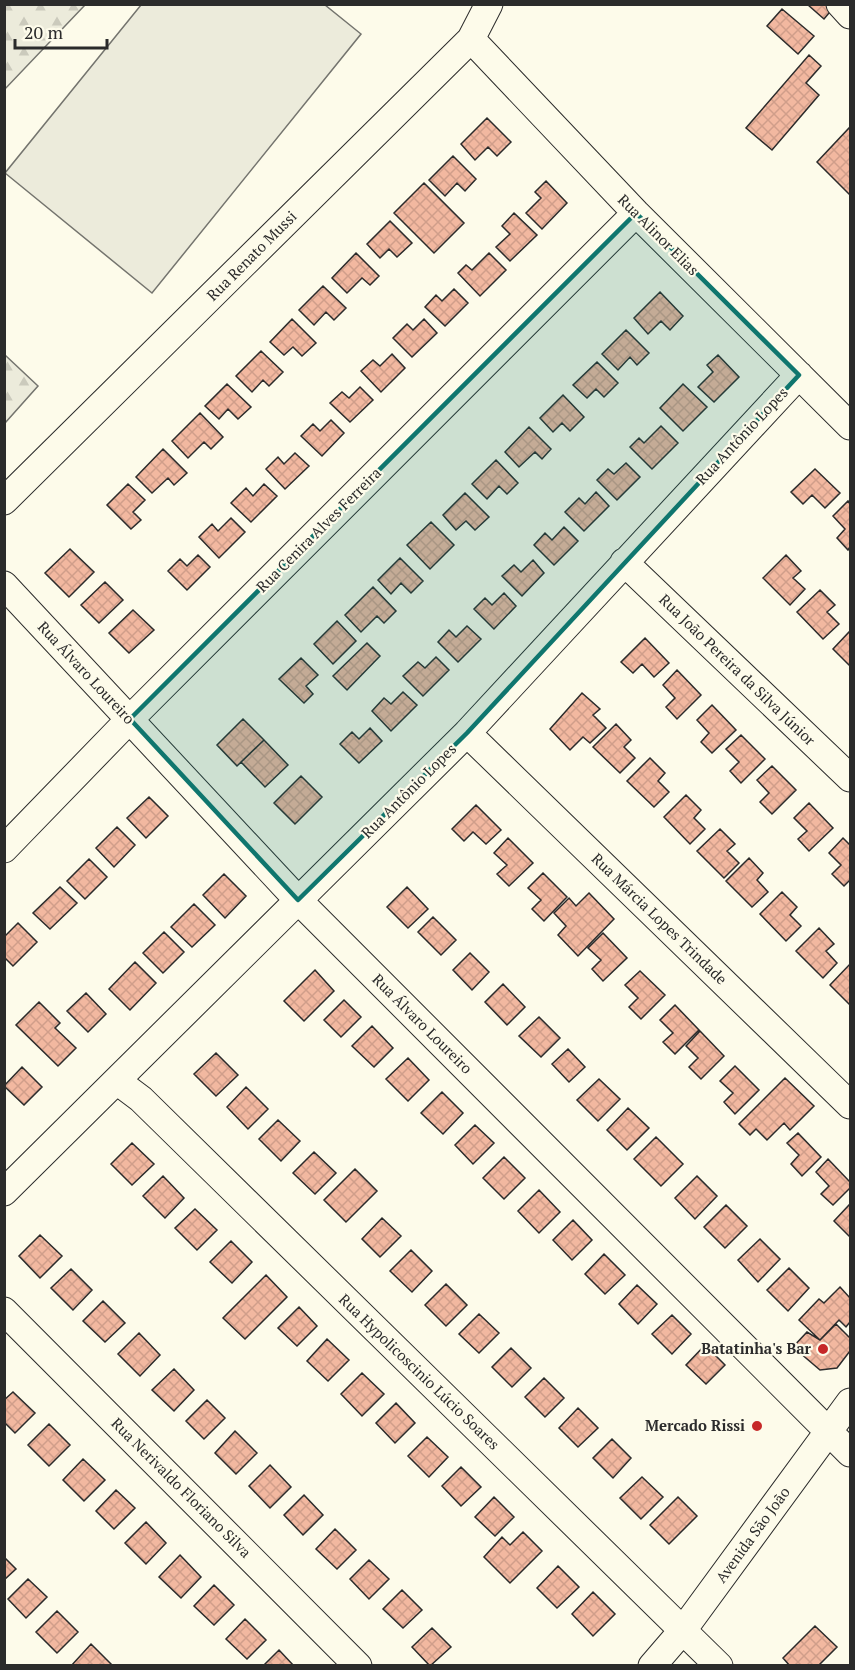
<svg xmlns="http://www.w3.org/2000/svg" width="855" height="1670" viewBox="0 0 855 1670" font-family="'PT Serif',serif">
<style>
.grass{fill:#ecebdb;stroke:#74746e;stroke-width:1.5}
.forest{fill:url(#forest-firs);stroke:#74746e;stroke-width:1.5}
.building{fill:url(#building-cross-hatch);stroke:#2b2b2b;stroke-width:1.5}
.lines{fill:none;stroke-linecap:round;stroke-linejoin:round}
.minor-casing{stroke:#2b2b2b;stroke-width:29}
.minor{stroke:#fdfbea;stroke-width:27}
.marked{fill:#0f766e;fill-opacity:0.2;stroke:#0f766e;stroke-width:4.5;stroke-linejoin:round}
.poi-dot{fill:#c62828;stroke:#fdfbea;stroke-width:2}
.labels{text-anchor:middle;stroke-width:4.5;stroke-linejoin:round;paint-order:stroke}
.street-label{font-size:15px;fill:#2b2b2b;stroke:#fdfbea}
.poi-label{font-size:15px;font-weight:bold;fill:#2b2b2b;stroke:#fdfbea;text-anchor:end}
</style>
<defs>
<pattern id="forest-firs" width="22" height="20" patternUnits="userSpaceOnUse" patternTransform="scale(1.5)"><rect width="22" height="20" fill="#ecebdb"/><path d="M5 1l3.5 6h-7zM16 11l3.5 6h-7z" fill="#cbcabc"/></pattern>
<pattern id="building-cross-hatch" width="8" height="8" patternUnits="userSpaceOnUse" patternTransform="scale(1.5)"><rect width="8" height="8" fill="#f2b8a0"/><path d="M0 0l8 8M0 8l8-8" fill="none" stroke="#d09e8a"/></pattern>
</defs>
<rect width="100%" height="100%" fill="#fdfbea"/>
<!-- grass -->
<path class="grass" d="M141,5H325L361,34L152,293L5,173Z"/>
<!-- forest -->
<path class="forest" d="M5,4L85,5L5,89L4,5Z
M5,355L38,386L5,423Z"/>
<!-- building -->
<path class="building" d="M831,4L834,7L824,19L808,5Z
M782,9L814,36L798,54L767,26Z
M809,55L821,66L806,83L819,95L772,150L746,128Z
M487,118L511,142L497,156L488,147L475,160L461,144Z
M850,127V195L817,162Z
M453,156L476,179L465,191L457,183L445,196L429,180Z
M546,181L567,203L542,229L526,213L541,198L535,192Z
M424,183L464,223L434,253L394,213Z
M514,213L537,235L510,261L496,247L510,234L502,226Z
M390,221L412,243L397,257L389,249L380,258L367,244Z
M356,253L379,276L370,285L362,278L347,293L332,278Z
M489,253L506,270L480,296L458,273L466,265L472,270Z
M323,286L346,308L334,320L326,312L314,325L299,310Z
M454,289L468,303L445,326L425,307L436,295L442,301Z
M660,292L683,316L670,330L661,321L648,334L634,318Z
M292,319L316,343L302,356L293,347L284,355L270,342Z
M424,319L437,333L412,357L393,338L407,324L413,330Z
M626,330L649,353L637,365L630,357L618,370L602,354Z
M261,351L283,372L269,386L263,380L252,392L236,376Z
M392,354L405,368L381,392L361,371L373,360L380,366Z
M718,355L739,377L714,402L698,387L713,372L707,365Z
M597,362L618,383L604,397L596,389L587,398L573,385Z
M227,384L251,407L238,419L228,409L219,419L205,406Z
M683,384L707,407L683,431L660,408Z
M360,387L373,400L350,422L330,403L342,392L349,398Z
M563,395L584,417L570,431L562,423L553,432L540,418Z
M200,413L223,437L211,449L204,442L188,458L172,441Z
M331,420L344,433L322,456L301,436L313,424L320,431Z
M661,426L678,443L652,469L630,447L639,438L644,443Z
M529,427L551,449L542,459L535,452L519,467L505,452Z
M163,449L187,473L174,485L168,478L152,493L136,477Z
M295,453L309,466L285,489L266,469L278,457L284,464Z
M496,460L518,483L507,494L499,486L487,499L472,484Z
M626,463L640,477L617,500L597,480L608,469L614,474Z
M815,469L840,493L825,508L812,495L803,504L791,492Z
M128,484L145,500L133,512L141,520L131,529L107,505Z
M264,484L277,496L251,522L231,503L246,488L253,496Z
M596,492L609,506L584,531L565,512L579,498L585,504Z
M465,493L489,517L475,530L466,521L456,530L443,515Z
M848,501L850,504V547L848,550L837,538L845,529L833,516Z
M231,518L245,532L219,558L199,537L212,524L218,531Z
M431,522L454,545L430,569L407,545Z
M564,527L578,541L554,565L534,545L545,533L552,540Z
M70,549L94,572L69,597L45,573Z
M198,555L210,567L187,590L168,571L180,559L187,566Z
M786,555L801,571L793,578L805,589L790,605L763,578Z
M400,558L423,581L411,593L401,583L391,594L378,580Z
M533,560L544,573L522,596L502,576L514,565L521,572Z
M105,582L123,600L99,623L81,605Z
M373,587L396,611L384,623L377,616L361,632L345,615Z
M820,590L835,605L827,612L839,624L823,639L797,612Z
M504,593L516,606L494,629L474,609L485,598L492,605Z
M133,610L154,630L129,653L109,633Z
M337,621L356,641L333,664L314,644Z
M467,626L481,639L458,662L438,642L449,630L456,637Z
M850,631V666L833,649Z
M645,638L669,663L654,677L642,664L633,673L621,662Z
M367,643L380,656L347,690L333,676Z
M436,657L449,670L423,696L403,676L418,662L425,668Z
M301,658L318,675L306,686L313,694L304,703L279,679Z
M677,670L701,695L677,719L666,707L675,698L663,685Z
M403,692L417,705L391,731L372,711L384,698L391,704Z
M582,693L600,709L593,715L606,728L590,743L583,737L570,750L550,729Z
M712,705L736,730L712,753L701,742L709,733L697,720Z
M243,719L264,740L237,766L217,745Z
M616,724L631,740L624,747L635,758L620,773L593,747Z
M370,728L382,741L359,763L340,744L352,732L359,739Z
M741,735L765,759L741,783L730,771L739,762L726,749Z
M264,740L288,765L265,787L241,762Z
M650,758L665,773L658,781L669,792L654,807L627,781Z
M772,766L796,790L772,814L760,802L769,793L757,780Z
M301,776L322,797L295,824L274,803Z
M686,795L701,810L694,818L705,829L690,844L664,817Z
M149,797L168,816L146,838L127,818Z
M809,803L833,828L809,851L798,839L807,831L794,818Z
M476,805L501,830L486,844L473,832L464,841L452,829Z
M117,827L135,845L114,867L96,848Z
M720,829L735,844L727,851L739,863L724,878L697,851Z
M508,838L533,863L509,886L497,874L507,865L494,853Z
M843,838L850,845V880L844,886L832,874L841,865L829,853Z
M749,858L763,873L757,880L768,892L752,907L726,881Z
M89,859L107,877L85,899L67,881Z
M543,873L567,897L544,921L532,909L541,900L528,888Z
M224,874L246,896L225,918L203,895Z
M60,887L77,903L50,929L33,913Z
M407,887L428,909L408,928L387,907Z
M782,892L797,907L790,915L801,926L786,941L760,914Z
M589,893L614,919L578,956L558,935L566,926L554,913L569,898L576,906Z
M194,904L215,925L192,947L171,927Z
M433,917L456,940L441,955L418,932Z
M18,923L37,942L13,966L4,957V937Z
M819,928L834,944L826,951L837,963L823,978L796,951Z
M164,932L184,952L163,973L143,953Z
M603,933L627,958L603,981L592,969L601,960L588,948Z
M470,953L489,972L472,990L453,970Z
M135,962L156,983L130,1010L109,989Z
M850,964V1005L830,985Z
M315,970L334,991L304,1021L284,1001Z
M640,971L665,995L641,1019L629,1007L638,998L625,985Z
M503,984L525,1007L507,1025L485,1002Z
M86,993L106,1014L88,1032L67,1011Z
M344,1000L361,1017L341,1037L324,1020Z
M39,1002L60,1023L55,1028L76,1048L58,1066L16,1025Z
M675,1005L699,1030L675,1054L663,1042L673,1033L660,1020Z
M539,1017L560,1038L541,1057L519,1036Z
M372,1026L393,1048L374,1067L352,1046Z
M700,1031L724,1056L701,1079L689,1067L698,1058L686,1046Z
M568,1049L585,1067L569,1082L552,1064Z
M216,1053L238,1075L216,1096L194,1074Z
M408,1058L429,1080L408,1101L386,1079Z
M735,1066L759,1090L735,1114L724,1102L733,1093L720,1081Z
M22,1067L42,1087L24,1105L4,1086Z
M785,1078L814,1106L790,1130L784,1123L767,1140L756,1129L750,1135L739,1124Z
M599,1079L620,1099L598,1121L577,1100Z
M246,1087L268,1109L248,1129L227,1107Z
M442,1092L463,1113L443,1134L421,1113Z
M628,1108L649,1128L627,1150L607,1130Z
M278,1120L300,1141L281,1161L259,1139Z
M475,1125L494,1143L473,1164L455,1145Z
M798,1133L821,1157L802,1176L791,1164L799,1155L787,1143Z
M656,1137L683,1164L661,1186L634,1159Z
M132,1143L154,1164L132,1185L111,1164Z
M314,1152L336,1173L315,1194L293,1173Z
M504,1157L525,1178L504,1199L483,1178Z
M828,1159L850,1182V1188L833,1205L821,1194L829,1186L816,1172Z
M355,1169L377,1191L346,1222L324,1200Z
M163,1176L184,1198L165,1218L143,1196Z
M697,1176L717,1196L695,1219L675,1198Z
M539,1190L560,1212L539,1233L518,1211Z
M850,1204V1237L834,1221Z
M726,1205L747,1226L725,1248L704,1227Z
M195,1209L217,1230L197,1250L175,1228Z
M382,1218L401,1236L380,1257L362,1239Z
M573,1220L592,1240L572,1260L553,1240Z
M40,1235L62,1256L40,1278L19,1256Z
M760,1239L780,1259L758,1282L738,1260Z
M231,1241L252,1262L232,1283L210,1262Z
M411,1250L432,1271L412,1292L390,1271Z
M604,1254L625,1275L605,1294L585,1274Z
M789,1268L809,1288L788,1311L767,1290Z
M71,1269L92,1290L73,1310L51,1288Z
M266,1275L287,1297L245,1339L223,1318Z
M446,1284L467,1305L446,1326L425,1305Z
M637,1285L657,1304L638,1324L619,1304Z
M840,1287L850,1298V1322L846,1327L839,1320L820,1340L799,1320L819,1299L824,1303Z
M103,1301L125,1323L105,1342L83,1321Z
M299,1307L317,1326L297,1346L278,1328Z
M479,1314L499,1333L479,1353L459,1334Z
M672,1315L691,1334L672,1354L652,1334Z
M836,1324L850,1338V1351L837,1368L820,1370L793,1347L807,1332L820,1340Z
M139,1333L160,1355L140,1376L118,1354Z
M327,1339L349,1360L328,1381L307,1361Z
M705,1345L725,1365L706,1384L686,1365Z
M511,1348L531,1368L512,1387L492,1367Z
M174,1369L194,1390L174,1411L152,1390Z
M362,1373L384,1394L362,1416L341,1394Z
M544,1378L564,1398L545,1417L525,1397Z
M13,1392L35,1413L15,1433L4,1422V1400Z
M207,1400L225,1418L204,1439L186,1421Z
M396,1403L415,1423L395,1443L376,1423Z
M578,1408L598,1428L578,1447L559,1428Z
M49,1424L70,1445L49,1466L28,1445Z
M235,1431L257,1453L236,1474L215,1453Z
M427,1437L448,1457L429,1477L408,1456Z
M612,1439L631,1458L613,1478L593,1458Z
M83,1459L105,1480L84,1501L63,1480Z
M270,1465L291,1487L270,1508L249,1486Z
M461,1467L481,1487L461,1506L442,1486Z
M642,1477L663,1497L641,1519L620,1498Z
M116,1490L135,1508L114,1529L96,1511Z
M304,1495L323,1515L303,1535L284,1515Z
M494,1497L514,1517L495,1536L475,1517Z
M678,1497L697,1516L669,1544L650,1525Z
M146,1522L166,1543L146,1564L125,1543Z
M335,1529L356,1550L337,1569L316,1549Z
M523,1532L542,1551L510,1583L484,1557L502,1537L510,1545Z
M180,1555L201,1577L181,1598L159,1577Z
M4,1557L16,1569L4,1580Z
M369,1560L389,1579L369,1599L350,1579Z
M558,1566L579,1587L557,1608L537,1588Z
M28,1579L47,1597L26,1618L8,1599Z
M214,1585L234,1605L214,1625L194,1606Z
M402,1590L422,1610L403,1628L383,1609Z
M593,1592L615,1614L593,1636L572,1614Z
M57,1611L78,1632L57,1653L36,1632Z
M245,1619L266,1640L247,1659L226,1639Z
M815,1626L837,1647L818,1666H790L783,1658Z
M432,1628L451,1647L430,1666L412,1647Z
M91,1644L113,1666H71Z
M279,1650L294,1666H263Z"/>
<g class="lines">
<!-- minor casing -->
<g class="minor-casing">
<path id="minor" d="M840,4L850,15
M471,39L636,213L850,426
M4,501L471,39L489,4
M624,562L850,778
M4,585L298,900L850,1453
M467,733L850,1105
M4,849L130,719L636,213
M117,1081L141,1099L719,1666
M4,1192L467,733L799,375
M4,1311L358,1666
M652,1666L683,1630L850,1402"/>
</g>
<!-- minor -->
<use href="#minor" class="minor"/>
</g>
<!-- marked area -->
<path class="marked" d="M636,213L799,375L467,733L298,900L130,719Z"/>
<!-- markers -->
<g class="poi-dot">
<circle cx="823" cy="1349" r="6"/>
<circle cx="757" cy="1426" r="6"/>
</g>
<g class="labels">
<!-- street labels -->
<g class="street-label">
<text transform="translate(658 235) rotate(45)" y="5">Rua Alinor Elias</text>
<text transform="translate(252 256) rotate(-45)" y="5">Rua Renato Mussi</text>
<text transform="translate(742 436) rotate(-47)" y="5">Rua Antônio Lopes</text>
<text transform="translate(319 530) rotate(-45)" y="5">Rua Cenira Alves Ferreira</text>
<text transform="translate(737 670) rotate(44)" y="5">Rua João Pereira da Silva Júnior</text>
<text transform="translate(86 673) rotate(47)" y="5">Rua Álvaro Loureiro</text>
<text transform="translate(409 791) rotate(-45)" y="5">Rua Antônio Lopes</text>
<text transform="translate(659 919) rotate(44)" y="5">Rua Márcia Lopes Trindade</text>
<text transform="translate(422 1024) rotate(45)" y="5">Rua Álvaro Loureiro</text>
<text transform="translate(419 1372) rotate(44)" y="5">Rua Hypolicoscinio Lúcio Soares</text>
<text transform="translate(181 1488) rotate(45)" y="5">Rua Nerivaldo Floriano Silva</text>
<text transform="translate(753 1535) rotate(-54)" y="5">Avenida São João</text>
</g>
<!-- poi labels -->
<g class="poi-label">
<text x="811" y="1354">Batatinha's Bar</text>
<text x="745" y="1431">Mercado Rissi</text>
</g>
</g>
<!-- border -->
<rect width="855" height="1670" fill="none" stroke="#2b2b2b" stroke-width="12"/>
<!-- scale -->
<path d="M15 39v9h92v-9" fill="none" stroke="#2b2b2b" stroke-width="3"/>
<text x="24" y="39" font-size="18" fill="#2b2b2b" stroke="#fdfbea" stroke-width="4.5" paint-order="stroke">20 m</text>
</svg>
